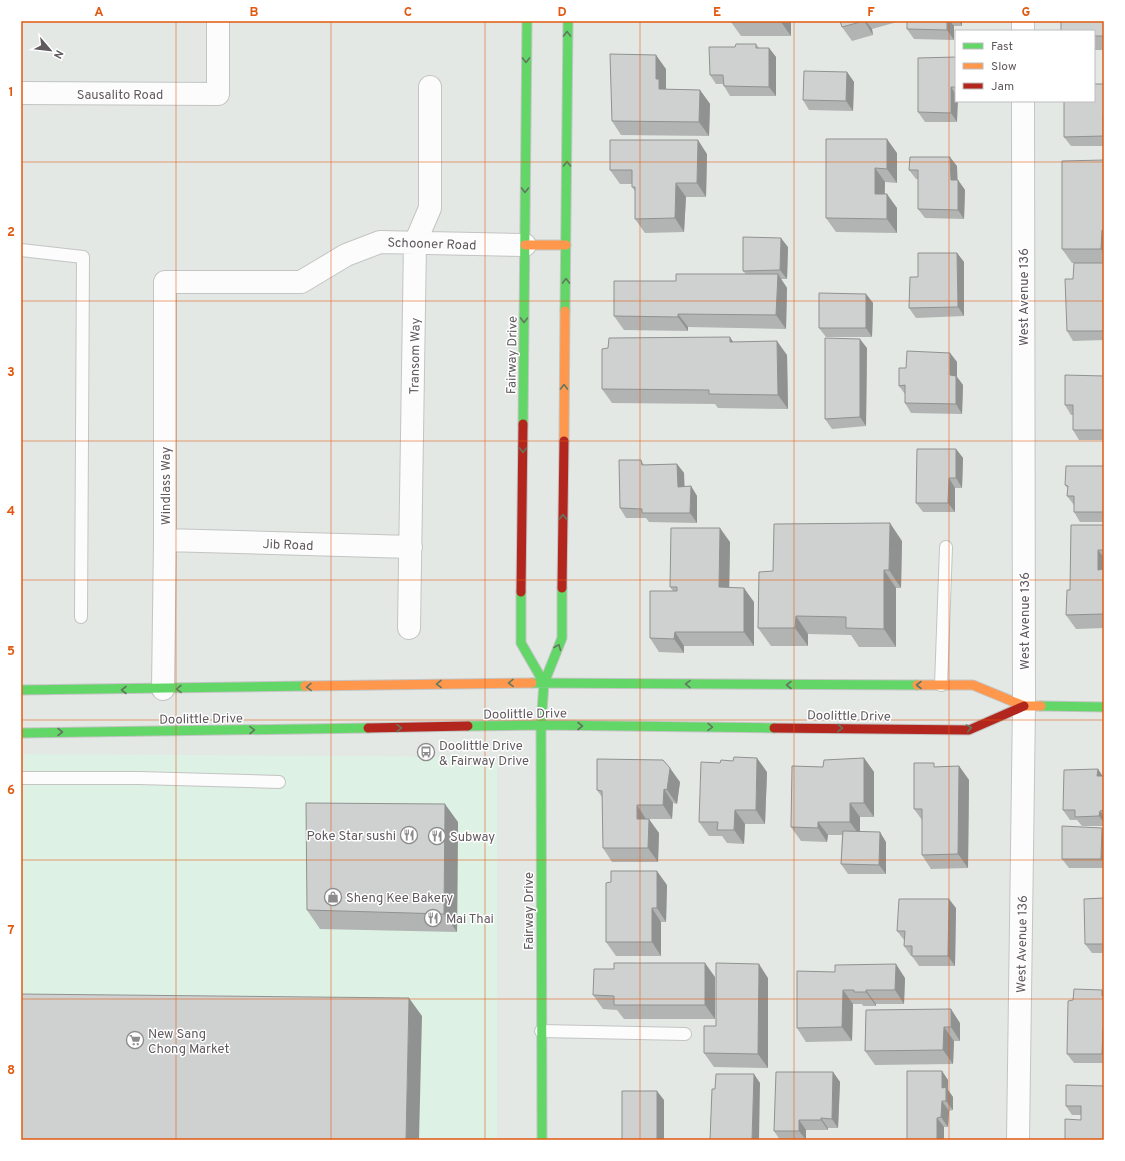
<svg xmlns="http://www.w3.org/2000/svg" width="1125" height="1161" viewBox="0 0 1125 1161" font-family="Overpass,sans-serif">
<style>
.commercial{fill:#ddf1e4}
.lines{fill:none;stroke-linecap:round;stroke-linejoin:round}
.lane-casing{stroke:#c3c4c3;stroke-width:14}
.street-casing{stroke:#c3c4c3;stroke-width:24}
.fast-casing{stroke:#c3c4c3;stroke-width:11}
.slow-casing{stroke:#c3c4c3;stroke-width:11}
.jam-casing{stroke:#c3c4c3;stroke-width:11}
.lane{stroke:#fbfcfb;stroke-width:12}
.street{stroke:#fbfcfb;stroke-width:22}
.fast{stroke:#63d668;stroke-width:9}
.slow{stroke:#ff974d;stroke-width:9}
.jam{stroke:#b3261e;stroke-width:9}
.wall{fill:#b1b4b2}
.shaded-wall{fill:#909291}
.building{fill:#ced1cf;stroke:#909291}
.oneway{stroke:#617860}
.grid{fill:none;stroke:#e15910;stroke-width:1;stroke-opacity:0.55}
.labels{text-anchor:middle;stroke-width:3;stroke-linejoin:round;paint-order:stroke}
.street-label{font-size:13px;fill:#60595e;stroke:#fff}
.poi-label{font-size:13px;fill:#60595e;stroke:#fff;text-anchor:start}
.neatline{fill:none;stroke:#e15910;stroke-width:1.5}
.grid-label{font-size:13px;text-anchor:middle;font-weight:bold;fill:#e15910}
</style>
<rect width="100%" height="100%" fill="#e3e8e5"/>
<!-- commercial -->
<path class="commercial" d="M21,754L497,757V1140H21Z"/>
<g class="lines">
<!-- lane casing -->
<g class="lane-casing">
<path id="lane" d="M21,250L83,257L81,617
M941,685L946,547
M21,778H139L279,782
M541,1031L685,1034"/>
</g>
<!-- street casing -->
<g class="street-casing">
<path id="street" d="M1023,21V31
M21,93L218,94V21
M165,540L411,547
M409,628L415,243L430,208V87
M163,689L165,540V282H301L346,255L380,242L525,245
M1018,1140L1024,706L1023,101"/>
</g>
<!-- fast casing -->
<g class="fast-casing">
<path id="fast" d="M565,311L568,21
M523,424L527,21
M521,592V643L544,683
M532,683L917,685
M21,690L305,686
M1041,706L1104,707
M468,726L541,725L774,728
M21,733L368,728
M542,1140L541,725L544,683L562,638V588"/>
</g>
<!-- slow casing -->
<g class="slow-casing">
<path id="slow" d="M525,245H566
M564,441L565,311
M917,685H973L1024,706H1041
M305,686L532,683"/>
</g>
<!-- jam casing -->
<g class="jam-casing">
<path id="jam" d="M562,588L564,441
M521,592L523,424
M368,728L468,726
M774,728L969,730L1024,706"/>
</g>
<!-- lane -->
<use href="#lane" class="lane"/>
<!-- street -->
<use href="#street" class="street"/>
<!-- fast -->
<use href="#fast" class="fast"/>
<!-- slow -->
<use href="#slow" class="slow"/>
<!-- jam -->
<use href="#jam" class="jam"/>
</g>
<!-- wall -->
<path class="wall" d="M731,21H791V36H741L731,22Z
M840,21H897V22L872,29L873,35L852,41L842,27Z
M907,21H962V26H954V40L914,39L907,29Z
M1104,21V50H1094V31Z
M756,44L759,48H769L776,57V96H730L724,86L723,84H716L710,75L735,47Z
M956,57V101L957,122H925L918,112Z
M666,69V89L700,90L710,104L709,136L621,135L612,121Z
M847,72L854,82L853,111L809,110L803,100Z
M1104,84V146H1071L1064,137Z
M826,139L897,153V183L885,182V194L897,208V233L836,232L826,218Z
M707,154L706,197H686L684,232L645,233L635,219V191L632,187V184H620L610,170Z
M1104,160V340L1073,341L1067,331L1073,279L1082,263H1072L1062,249Z
M957,166V180H958L965,190L964,219L925,218L918,209V179H916L909,170Z
M788,247L787,279H781L787,288L786,329L688,327V331L624,330L614,316L676,281L746,274L743,271Z
M957,253L964,262V316L916,318L909,308L918,277Z
M866,294L873,303L872,337H826L819,328Z
M733,342L787,355L788,409L718,408L715,404L612,403L602,389Z
M867,348L866,426L832,429L825,419Z
M950,353L957,362V377L963,385L962,414L911,413L905,403V394L899,386L906,368Z
M1104,376V440H1079L1073,430V415H1071L1065,405Z
M956,449L963,458L962,488H955V512H923L916,503Z
M641,460L644,465L677,464L684,473V487L691,486L697,496V523L649,522L646,518H626L620,508Z
M1104,466V522H1080L1074,512V505L1067,496L1068,489L1065,485Z
M1104,525V628L1076,629L1066,615L1070,590Z
M902,541L901,588H896V647H859L851,635L808,634V646H771L758,628L773,571Z
M730,542L729,587L754,602V646H684V653L659,652L650,638L673,591L670,587Z
M864,758L874,772V817H860V832L886,842V874H848L841,864L842,835H828L827,842L801,841L791,827L823,767Z
M959,766L969,780L968,868L931,869L922,855V820L914,809L936,767Z
M1098,769L1102,776H1104V826H1082L1077,820H1070L1063,810Z
M767,772L765,824H745L744,844L727,843L722,836H709L699,822Z
M680,782L677,804L673,803L672,819H647L659,833L658,862H612L603,848L602,797L597,790Z
M458,822L457,932L320,929L307,910Z
M1104,831V868H1069L1062,859Z
M667,885L666,922H661V956H616L606,942Z
M1104,898V953H1092L1085,944Z
M956,908L955,966H919L912,956H911L904,946L905,940H904L897,931Z
M797,971L905,978L904,1004H876V1006H863L862,1004H853L852,1041L806,1042L797,1028Z
M715,977V1019H624L617,1010L603,1009L593,995Z
M768,978V1068L714,1067L704,1053L716,1026Z
M1104,993V1063H1074L1067,1054Z
M866,1010L960,1023V1041H954L953,1064L875,1065L865,1051Z
M942,1071L948,1080V1090L953,1097V1110L949,1111L948,1127H944L907,1140Z
M833,1072L840,1082L838,1128H828V1130H806V1140H780L774,1131Z
M1104,1086L1081,1115H1072L1066,1106Z"/>
<!-- shaded-wall -->
<path class="shaded-wall" d="M781,21H791V36L781,22Z
M864,21H866L872,29L873,35Z
M947,21H950L954,26V40L947,30Z
M959,21H962V26Z
M769,48L776,57V96L769,87Z
M656,55L666,69V89H659L656,79Z
M847,72L854,82L853,111L846,101Z
M951,87L956,95V101H958L957,122L951,113Z
M700,90L710,104L709,136L699,122Z
M1103,115L1104,117V137L1103,136Z
M887,139L897,153V183L887,169Z
M698,140L707,154L706,197L697,183Z
M950,157L957,166L958,190L951,180Z
M875,168L885,182L884,208L875,194Z
M958,180L965,190L964,219L958,210Z
M676,183L686,197L684,232L675,218Z
M887,194L897,208V233L887,219Z
M1102,230L1104,234V254L1101,249Z
M781,238L788,247L787,279L780,270Z
M957,253L964,262V316L958,307Z
M778,274L787,288L786,329L776,315Z
M866,294L873,303L872,337L866,328Z
M678,314L688,327V331L678,317Z
M730,337L739,351L730,342Z
M860,339L867,348L866,426L860,417Z
M777,341L787,355L788,409L778,395Z
M950,353L957,362V377L963,385L962,414L956,404L950,375Z
M956,449L963,458L962,488L956,478Z
M677,464L684,473L685,496L678,487Z
M949,478L955,488V512L948,503Z
M691,486L697,496V523L690,513Z
M890,523L902,541L901,588L889,570Z
M720,528L730,542L729,601L719,587Z
M1098,550L1104,558V578L1098,570Z
M884,570L896,588V647L884,629Z
M744,588L754,602V646L744,632Z
M796,616L808,634V646L795,628Z
M675,632L684,646V653L674,639Z
M757,758L767,772L765,824L756,810Z
M864,758L874,772V817L864,803Z
M959,766L969,780L968,868L958,854Z
M670,768L680,782L677,804L667,790Z
M1098,769L1104,778L1097,776Z
M664,789L673,803L672,819L663,805Z
M850,803L860,817V836L850,822Z
M445,804L458,822L457,932L444,914Z
M637,805L646,819H637Z
M735,810L745,824L744,844L734,830Z
M1100,811L1104,816V823L1099,816Z
M649,819L659,833L658,862L648,848Z
M818,822L828,835L827,842L818,828Z
M1102,828L1104,831V863L1101,859Z
M880,832L886,842V874L879,865Z
M657,871L667,885L666,922L657,908Z
M949,899L956,908L955,966L948,956Z
M652,908L661,922V956L652,942Z
M705,963L715,977V1019L705,1005Z
M759,964L768,978V1068L758,1054Z
M896,964L905,978L904,1004L895,990Z
M843,990L853,1004L852,1041L842,1027Z
M866,990L876,1004V1006L866,992Z
M1102,990L1104,993V1000L1102,996Z
M409,998L422,1016L419,1140H406Z
M951,1009L960,1023V1041L951,1027Z
M944,1027L954,1041L953,1064L943,1050Z
M1103,1028L1104,1030V1057L1102,1054Z
M942,1071L948,1080V1090L953,1097V1110L946,1101L942,1088Z
M833,1072L840,1082L838,1128L832,1119Z
M754,1074L760,1083L759,1140H752Z
M657,1091L664,1100V1140H657Z
M942,1101L949,1111L948,1127L941,1117Z
M821,1118L828,1128V1130L821,1120Z
M937,1118L944,1127V1140H937Z
M799,1120L806,1130V1140L799,1131Z"/>
<!-- building -->
<path class="building" d="M731,21H781V22H731Z
M840,21H864L842,27Z
M907,21H947V30L907,29Z
M1061,21H1104V36H1094V31H1061Z
M736,44H756V48H769V87L724,86L723,75H710L709,47H735Z
M610,54L656,55V79H659V89L700,90L699,122L612,121Z
M956,57V87H951V113L918,112V58Z
M804,71L847,72L846,101L803,100Z
M1094,84H1104V115H1103V136L1064,137V101H1094Z
M826,139H887V169L875,168V194H887V219L826,218Z
M610,140H698L697,183H676L675,218L635,219V187H632V170H610Z
M910,157H950L951,180H958V210L918,209V170H909Z
M1104,160V230H1102L1101,249H1062V161Z
M743,237L781,238L780,270L743,271Z
M918,253H957L958,307L909,308L910,277H918Z
M1074,263H1104V331H1067L1065,279H1073Z
M676,274H778L776,315L678,314V317L614,316V281H676Z
M819,293L866,294V328H819Z
M730,337V342L777,341L778,395L709,394V390L602,389V349L608,348L609,338Z
M825,338L860,339V417L825,419Z
M907,351L950,353V375L956,376V404L905,403V385L899,386V368H906Z
M1065,375L1104,376V430H1073V405H1065Z
M917,449H956V478H949L948,503H916Z
M619,460H641L642,465L677,464L678,487L691,486L690,513H642V509L620,508Z
M1066,466H1104V512H1074V496H1067L1068,486L1065,485Z
M890,523L889,570H884V629L846,628V617L796,616L795,628H758L759,572L773,571L774,524Z
M1071,525H1104V550H1098V570L1104,569V614L1066,615L1067,590H1070Z
M671,528H720L719,587L744,588V632H675L674,639L650,638V591H677V587H670Z
M734,757L757,758L756,810H735L734,830H717L718,822H699L701,762L720,763L721,760L733,761Z
M864,758V803H850V822H818V828L791,827L792,766L823,767L824,760Z
M597,759L663,760L670,768L667,790L664,789L663,805H637V819H649L648,848H603L602,791L597,790Z
M914,763H934V767L959,766L958,854L922,855V809H914Z
M1098,769L1097,776H1104V810L1100,811L1099,816L1075,817V810H1063L1064,770Z
M306,803L445,804L444,914L307,910Z
M1062,826L1102,828L1101,859H1062Z
M843,831L880,832L879,865L841,864Z
M611,871H657V908H652V942H606V883L611,882Z
M1104,898V944H1085L1084,899Z
M899,899H949L948,956H912V946H904L905,931H897Z
M614,963H705V1005H614V996L593,995L594,969H614Z
M716,963L759,964L758,1054L704,1053V1026H716Z
M896,964L895,990H866V992H854V990H843L842,1027L797,1028V971L835,972V965Z
M1074,989L1102,990V996H1104V1029L1103,1028L1102,1054H1067L1068,1001L1073,1000Z
M21,994L409,998L406,1140H21Z
M951,1009V1027H944L943,1050L865,1051L866,1010Z
M907,1071H942V1088L946,1087V1101H942L941,1117L937,1118V1140H907Z
M776,1072H833L832,1119L821,1118V1120H799V1131H774Z
M716,1074H754L752,1140H710L712,1089H715Z
M1066,1085L1104,1086V1140H1065V1119L1081,1120V1106H1066Z
M622,1091H657V1140H622Z"/>
<!-- one-way arrows -->
<defs><path id="oneway-chevron" d="M-2-3.5L2.5 0L-2 3.5" fill="none" stroke-width="1.6" stroke-linecap="round" stroke-linejoin="round"/></defs>
<g class="oneway">
<use href="#oneway-chevron" transform="translate(567 34) rotate(-90)"/>
<use href="#oneway-chevron" transform="translate(526 60) rotate(90)"/>
<use href="#oneway-chevron" transform="translate(567 164) rotate(-90)"/>
<use href="#oneway-chevron" transform="translate(525 190) rotate(90)"/>
<use href="#oneway-chevron" transform="translate(566 281) rotate(-89)"/>
<use href="#oneway-chevron" transform="translate(524 320) rotate(91)"/>
<use href="#oneway-chevron" transform="translate(564 387) rotate(-89)"/>
<use href="#oneway-chevron" transform="translate(523 450) rotate(91)"/>
<use href="#oneway-chevron" transform="translate(563 517) rotate(-89)"/>
<use href="#oneway-chevron" transform="translate(558 647) rotate(-68)"/>
<use href="#oneway-chevron" transform="translate(511 683) rotate(179)"/>
<use href="#oneway-chevron" transform="translate(439 684) rotate(179)"/>
<use href="#oneway-chevron" transform="translate(688 684) rotate(-179)"/>
<use href="#oneway-chevron" transform="translate(789 685) rotate(-180)"/>
<use href="#oneway-chevron" transform="translate(919 685) rotate(-180)"/>
<use href="#oneway-chevron" transform="translate(309 687) rotate(179)"/>
<use href="#oneway-chevron" transform="translate(179 689) rotate(179)"/>
<use href="#oneway-chevron" transform="translate(124 690) rotate(180)"/>
<use href="#oneway-chevron" transform="translate(580 726)"/>
<use href="#oneway-chevron" transform="translate(710 727) rotate(1)"/>
<use href="#oneway-chevron" transform="translate(399 728) rotate(-1)"/>
<use href="#oneway-chevron" transform="translate(840 728) rotate(1)"/>
<use href="#oneway-chevron" transform="translate(969 728) rotate(-13)"/>
<use href="#oneway-chevron" transform="translate(252 730) rotate(-1)"/>
<use href="#oneway-chevron" transform="translate(60 732)"/>
</g>
<!-- grid -->
<path class="grid" d="M176,21V1140M331,21V1140M485,21V1140M640,21V1140M794,21V1140M949,21V1140M21,162H1104M21,301H1104M21,441H1104M21,580H1104M21,720H1104M21,860H1104M21,999H1104"/>
<!-- icons -->
<defs>
<g id="bus-ring" transform="scale(0.9)"><circle r="9.5" fill="#fff" stroke="#8e8b8d" stroke-width="1.5"/><path d="M-5-6H5V4H4V6H2V4H-2V6H-4V4H-5ZM-3.5-4V0h7V-4ZM-3.5 1.2v1.5H-2V1.2ZM2 1.2v1.5H3.5V1.2Z" fill="#8e8b8d"/></g>
<g id="restaurant-ring" transform="scale(0.9)"><circle r="9.5" fill="#fff" stroke="#8e8b8d" stroke-width="1.5"/><path d="M-5-6h1v4h1v-4h1v4h1v-4h1v5L-1.5 .5V6h-2V.5L-5-1ZM5-6V6H3V1.5H1.5Q1.5-4 5-6Z" fill="#8e8b8d"/></g>
<g id="shop-ring" transform="scale(0.9)"><circle r="9.5" fill="#fff" stroke="#8e8b8d" stroke-width="1.5"/><path d="M-5-2.5h2.3a2.7 3.5 0 0 1 5.4 0H5L5.5 6h-11ZM-1.5-2.5h3a1.5 2.3 0 0 0-3 0Z" fill="#8e8b8d"/></g>
<g id="supermarket-ring" transform="scale(0.9)"><circle r="9.5" fill="#fff" stroke="#8e8b8d" stroke-width="1.5"/><path d="M-6-5.5h2.5l.6 2H6L4.5 2H-2.5L-4.4-4H-6ZM-1.5 3.2a1.3 1.3 0 1 0 .1 0ZM3 3.2a1.3 1.3 0 1 0 .1 0Z" fill="#8e8b8d"/></g>
</defs>
<g fill-rule="evenodd">
<use href="#bus-ring" x="426" y="752"/>
<use href="#restaurant-ring" x="409" y="835"/>
<use href="#restaurant-ring" x="437" y="836"/>
<use href="#shop-ring" x="333" y="897"/>
<use href="#restaurant-ring" x="433" y="918"/>
<use href="#supermarket-ring" x="135" y="1040"/>
</g>
<g class="labels">
<!-- street labels -->
<g class="street-label">
<text x="120" y="99">Sausalito Road</text>
<text transform="translate(432 243) rotate(2)" y="5">Schooner Road</text>
<text transform="translate(1023 297) rotate(-90)" y="5">West Avenue 136</text>
<text transform="translate(511 355) rotate(-89)" y="5">Fairway Drive</text>
<text transform="translate(414 356) rotate(-89)" y="5">Transom Way</text>
<text transform="translate(165 486) rotate(-90)" y="5">Windlass Way</text>
<text transform="translate(288 544) rotate(2)" y="5">Jib Road</text>
<text transform="translate(1024 621) rotate(-90)" y="5">West Avenue 136</text>
<text transform="translate(525 713) rotate(-1)" y="5">Doolittle Drive</text>
<text transform="translate(849 715) rotate(1)" y="5">Doolittle Drive</text>
<text transform="translate(201 718) rotate(-1)" y="5">Doolittle Drive</text>
<text transform="translate(528 911) rotate(-90)" y="5">Fairway Drive</text>
<text transform="translate(1021 944) rotate(-89)" y="5">West Avenue 136</text>
</g>
<!-- poi labels -->
<g class="poi-label">
<text x="439" y="750">Doolittle Drive<tspan x="439" dy="15">&amp; Fairway Drive</tspan></text>
<text x="396" y="840" text-anchor="end">Poke Star sushi</text>
<text x="450" y="841">Subway</text>
<text x="346" y="902">Sheng Kee Bakery</text>
<text x="446" y="923">Mai Thai</text>
<text x="148" y="1038">New Sang<tspan x="148" dy="15">Chong Market</tspan></text>
</g>
</g>
<!-- border -->
<rect width="1125" height="1161" fill="none" stroke="#ffffff" stroke-width="44"/>
<!-- legend -->
<rect x="955" y="30" width="140" height="72" fill="#ffffff" stroke="#bfbdbf"/>
<rect x="963" y="43" width="20" height="6" fill="#63d668" stroke="#bfbdbf"/>
<text x="991" y="50" font-size="12" fill="#60595e">Fast</text>
<rect x="963" y="63" width="20" height="6" fill="#ff974d" stroke="#bfbdbf"/>
<text x="991" y="70" font-size="12" fill="#60595e">Slow</text>
<rect x="963" y="83" width="20" height="6" fill="#b3261e" stroke="#bfbdbf"/>
<text x="991" y="90" font-size="12" fill="#60595e">Jam</text>
<!-- north arrow -->
<g transform="translate(50 50) rotate(118)" stroke="#ffffff" stroke-width="3" paint-order="stroke">
<path d="M0-3L7 15L0 10L-7 15Z" fill="#60595e"/>
<text y="-6" font-size="11" font-weight="bold" text-anchor="middle" fill="#60595e">N</text>
</g>
<rect x="22" y="22" width="1081" height="1117" class="neatline"/>
<g class="grid-label">
<text x="99" y="16">A</text>
<text x="254" y="16">B</text>
<text x="408" y="16">C</text>
<text x="562" y="16">D</text>
<text x="717" y="16">E</text>
<text x="871" y="16">F</text>
<text x="1026" y="16">G</text>
<text x="11" y="96">1</text>
<text x="11" y="236">2</text>
<text x="11" y="376">3</text>
<text x="11" y="515">4</text>
<text x="11" y="655">5</text>
<text x="11" y="794">6</text>
<text x="11" y="934">7</text>
<text x="11" y="1074">8</text>
</g>
</svg>
